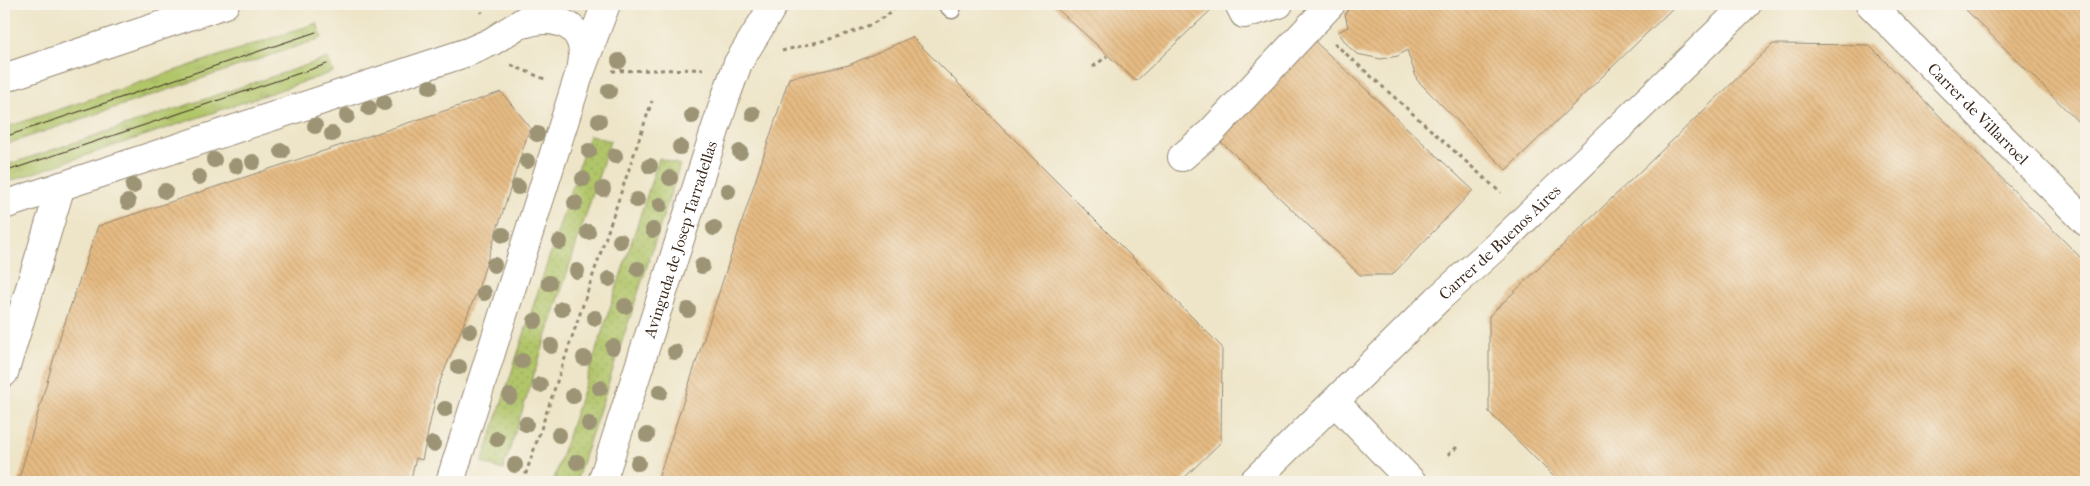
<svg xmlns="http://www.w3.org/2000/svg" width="2090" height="486" viewBox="0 0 2090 486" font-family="'IM FELL French Canon',serif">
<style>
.grass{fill:url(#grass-tufts);stroke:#767844}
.garden{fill:url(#garden-dots);stroke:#767844}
.building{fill:url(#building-back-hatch)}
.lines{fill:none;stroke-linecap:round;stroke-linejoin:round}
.lane-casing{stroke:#948873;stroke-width:19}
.street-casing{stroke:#948873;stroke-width:30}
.secondary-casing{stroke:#948873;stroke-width:30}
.path{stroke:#948873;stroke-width:3;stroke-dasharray:4 4;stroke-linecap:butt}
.lane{stroke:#fff;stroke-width:16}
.street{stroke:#fff;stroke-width:28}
.secondary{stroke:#fff;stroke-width:28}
.tram{stroke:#3b2a1e;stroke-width:1}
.tree{fill:#9c9475}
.labels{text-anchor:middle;stroke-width:4;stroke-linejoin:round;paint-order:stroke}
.street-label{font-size:16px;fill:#3b2a1e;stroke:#f7f3e8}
</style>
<defs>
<pattern id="grass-tufts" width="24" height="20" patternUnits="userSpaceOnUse" patternTransform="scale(1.25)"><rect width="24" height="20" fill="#b1c569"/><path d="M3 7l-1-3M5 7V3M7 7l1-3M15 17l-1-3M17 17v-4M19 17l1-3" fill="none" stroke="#99a95b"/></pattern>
<pattern id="garden-dots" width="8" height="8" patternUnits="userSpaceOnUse" patternTransform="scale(1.25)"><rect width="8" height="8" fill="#b1c569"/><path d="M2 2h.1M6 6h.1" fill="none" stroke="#99a95b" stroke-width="1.8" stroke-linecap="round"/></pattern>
<pattern id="building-back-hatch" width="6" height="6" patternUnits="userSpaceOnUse" patternTransform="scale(1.25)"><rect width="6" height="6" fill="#e6bb83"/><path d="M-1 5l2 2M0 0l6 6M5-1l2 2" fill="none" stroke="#c6a171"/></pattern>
</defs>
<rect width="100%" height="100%" fill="#f7f3e8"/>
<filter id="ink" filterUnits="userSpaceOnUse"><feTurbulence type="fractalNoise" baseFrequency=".02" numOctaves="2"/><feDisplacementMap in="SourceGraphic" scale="10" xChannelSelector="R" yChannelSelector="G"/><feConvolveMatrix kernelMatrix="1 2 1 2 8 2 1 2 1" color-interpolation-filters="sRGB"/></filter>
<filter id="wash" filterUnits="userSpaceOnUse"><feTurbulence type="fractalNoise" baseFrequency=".0096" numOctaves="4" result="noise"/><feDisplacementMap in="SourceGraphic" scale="20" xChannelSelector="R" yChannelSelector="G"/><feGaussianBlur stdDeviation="1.12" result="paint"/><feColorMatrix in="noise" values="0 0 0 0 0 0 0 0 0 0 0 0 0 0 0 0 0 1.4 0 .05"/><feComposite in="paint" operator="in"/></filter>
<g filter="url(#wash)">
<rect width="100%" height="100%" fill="#eee5c8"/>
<!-- grass -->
<path class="grass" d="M317,23L322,38L4,145V128Z
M328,58L333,72L4,183V166Z"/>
<!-- garden -->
<path class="garden" d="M589,135L610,141L503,470L482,463Z
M659,158L680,165L576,482H553Z"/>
<g id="blocks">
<!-- building -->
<path class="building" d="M1052,4H1207L1212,9L1136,81Z
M1353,4H1677L1506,170L1417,80L1407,50L1398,56L1381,59L1357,54L1349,47L1338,32L1348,27L1345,14Z
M1960,4H2086V130L2029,72Z
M1307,34L1473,190L1392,275H1360L1213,134Z
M912,37L1222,347L1221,442L1180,482H657L789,78L849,65Z
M1773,44L1869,45L2086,263V482H1559L1489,412V316Z
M501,92L530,127L478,289L438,386L422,460L416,458L410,482H18L60,337L98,226Z"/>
</g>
</g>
<g filter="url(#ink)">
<use href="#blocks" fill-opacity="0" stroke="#948873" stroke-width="1"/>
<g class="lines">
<!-- lane casing -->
<g class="lane-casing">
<path id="lane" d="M946,4L952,10"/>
</g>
<!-- street casing -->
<g class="street-casing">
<g id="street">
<path d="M1239,4L1244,14L1279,4"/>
<path d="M1182,157L1211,132L1331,4"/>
<path d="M4,373L61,186"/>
<path id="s1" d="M1253,482L1438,299L1501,242L1747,4"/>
</g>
</g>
<!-- secondary casing -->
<g class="secondary-casing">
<g id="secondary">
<path id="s2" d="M1870,4L2086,222"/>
<path d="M523,24C556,13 589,25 582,65"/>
<path d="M4,78L225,4"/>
<path d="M4,205L468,52L491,42L551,4"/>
<path d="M1335,402L1412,482"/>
<path d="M450,482L578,78L606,4"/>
<path id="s3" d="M602,482L726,96L738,63L774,4"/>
</g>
</g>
<!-- path -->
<path class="path" d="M479,4L482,13
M1334,43L1501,193
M782,51C822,40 870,34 900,4
M511,65L547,80
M1093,67L1107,56
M612,71L703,69
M1448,455L1457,447
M523,482L652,101"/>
<!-- lane -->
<use href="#lane" class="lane"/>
<!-- street -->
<use href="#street" class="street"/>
<!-- secondary -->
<use href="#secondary" class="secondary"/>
<!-- tram -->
<path class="tram" d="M4,137L316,32
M4,172L327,64"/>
</g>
<!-- trees -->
<g class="tree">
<circle cx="619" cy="61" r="8"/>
<circle cx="430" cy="87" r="8"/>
<circle cx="609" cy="91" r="8"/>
<circle cx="384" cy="103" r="8"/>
<circle cx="369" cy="108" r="8"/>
<circle cx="753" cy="114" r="8"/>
<circle cx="347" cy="116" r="8"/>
<circle cx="692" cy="116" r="8"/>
<circle cx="599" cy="121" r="8"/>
<circle cx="315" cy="126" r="8"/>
<circle cx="332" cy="134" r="8"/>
<circle cx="537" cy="134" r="8"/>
<circle cx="680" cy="147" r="8"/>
<circle cx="282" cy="151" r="8"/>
<circle cx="589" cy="151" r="8"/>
<circle cx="740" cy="152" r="8"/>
<circle cx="615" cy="156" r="8"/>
<circle cx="214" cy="160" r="8"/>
<circle cx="527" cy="161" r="8"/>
<circle cx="253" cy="162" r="8"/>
<circle cx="236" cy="166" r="8"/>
<circle cx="650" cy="166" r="8"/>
<circle cx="199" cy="177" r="8"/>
<circle cx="670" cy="178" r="8"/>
<circle cx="583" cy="179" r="8"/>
<circle cx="133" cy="186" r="8"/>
<circle cx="518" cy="187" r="8"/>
<circle cx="603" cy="189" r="8"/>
<circle cx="165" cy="191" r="8"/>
<circle cx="728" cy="191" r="8"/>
<circle cx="637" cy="200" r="8"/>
<circle cx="128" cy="202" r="8"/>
<circle cx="575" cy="203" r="8"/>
<circle cx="660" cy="205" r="8"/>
<circle cx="714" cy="228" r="8"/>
<circle cx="653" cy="230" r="8"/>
<circle cx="588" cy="232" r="8"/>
<circle cx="503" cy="235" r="8"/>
<circle cx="620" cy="241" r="8"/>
<circle cx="560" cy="242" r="8"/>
<circle cx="494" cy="265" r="8"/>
<circle cx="702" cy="266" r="8"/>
<circle cx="638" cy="269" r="8"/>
<circle cx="577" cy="271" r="8"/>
<circle cx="609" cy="279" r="8"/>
<circle cx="549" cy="283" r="8"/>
<circle cx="484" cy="293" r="8"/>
<circle cx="625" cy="306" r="8"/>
<circle cx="562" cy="309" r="8"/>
<circle cx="688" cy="310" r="8"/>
<circle cx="595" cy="318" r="8"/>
<circle cx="535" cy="321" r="8"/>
<circle cx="470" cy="331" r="8"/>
<circle cx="551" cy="346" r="8"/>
<circle cx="613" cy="347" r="8"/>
<circle cx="675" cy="352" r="8"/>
<circle cx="584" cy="358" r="8"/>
<circle cx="522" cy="361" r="8"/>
<circle cx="459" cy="367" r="8"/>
<circle cx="540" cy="385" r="8"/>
<circle cx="600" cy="388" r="8"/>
<circle cx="660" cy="392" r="8"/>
<circle cx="510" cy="396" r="8"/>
<circle cx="573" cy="396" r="8"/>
<circle cx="445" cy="409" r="8"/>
<circle cx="526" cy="424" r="8"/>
<circle cx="589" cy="424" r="8"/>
<circle cx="559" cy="435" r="8"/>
<circle cx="647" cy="435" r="8"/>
<circle cx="497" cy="439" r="8"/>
<circle cx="433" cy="444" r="8"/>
<circle cx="577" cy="462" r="8"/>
<circle cx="638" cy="463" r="8"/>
<circle cx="515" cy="465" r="8"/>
</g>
</g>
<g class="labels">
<!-- street labels -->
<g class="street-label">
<text dy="6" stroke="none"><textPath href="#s2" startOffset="154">Carrer de Villarroel</textPath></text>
<text dy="6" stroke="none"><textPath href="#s3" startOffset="255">Avinguda de Josep Tarradellas</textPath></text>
<text dy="6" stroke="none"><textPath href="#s1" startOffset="344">Carrer de Buenos Aires</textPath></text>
</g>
</g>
<!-- margin -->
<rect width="2090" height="486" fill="none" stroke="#f7f3e8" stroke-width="20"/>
</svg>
